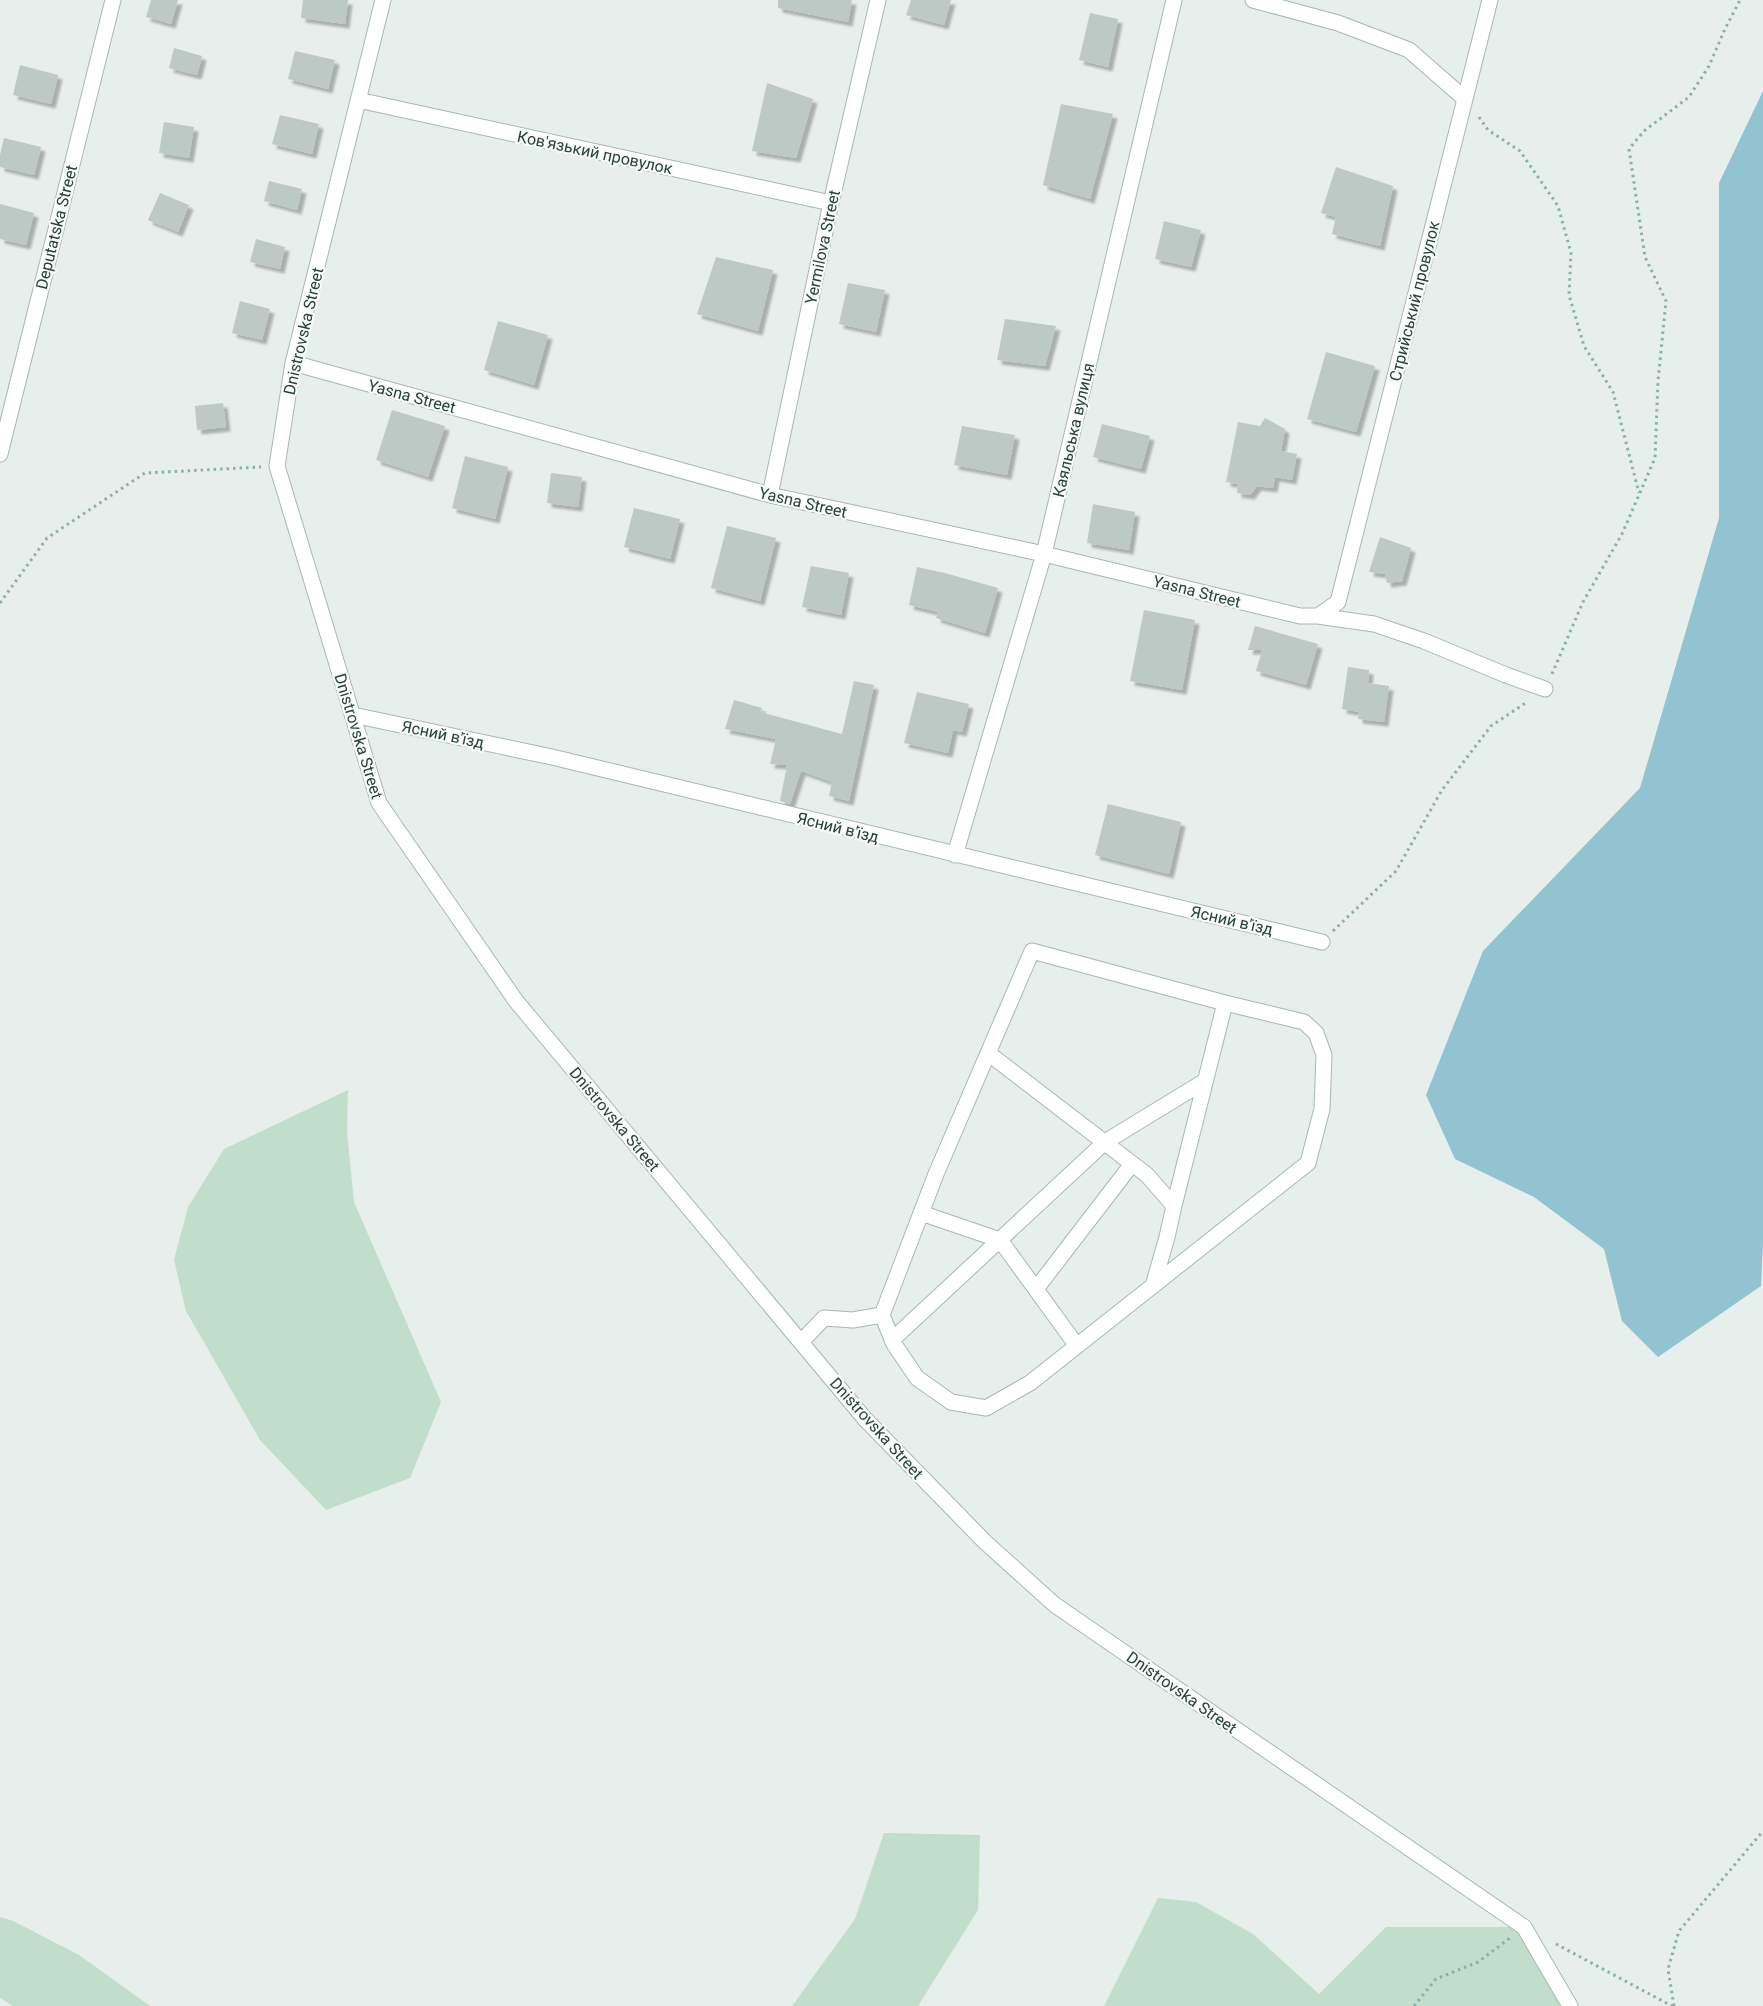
<svg xmlns="http://www.w3.org/2000/svg" width="1763" height="2006" viewBox="0 0 1763 2006" font-family="Roboto,sans-serif">
<style>
.green{fill:#c1deca}
.water{fill:#91c3d1}
.building{fill:#bcc9c5;filter:url(#shadow)}
.lines{fill:none;stroke-linecap:round;stroke-linejoin:round}
.minor-casing{stroke:#a8b7b3;stroke-width:17}
.path{stroke:#88b1a7;stroke-width:3;stroke-dasharray:2.5 4;stroke-linecap:butt}
.minor{stroke:#fff;stroke-width:15}
.labels{text-anchor:middle;stroke-width:4.5;stroke-linejoin:round;paint-order:stroke}
.street-label{font-size:16px;fill:#25413b;stroke:#f7fbf9}
</style>
<defs>
<filter id="shadow"><feDropShadow dx="4.5" dy="4.5" stdDeviation="1" flood-color="#0004"/></filter>
</defs>
<rect width="100%" height="100%" fill="#e6efeb"/>
<!-- green -->
<path class="green" d="M348,1090L347,1132L354,1202L441,1402L410,1478L326,1510L260,1440L186,1311L174,1260L188,1207L224,1149Z
M884,1833L980,1835L978,1910L918,2006H792L855,1919Z
M1158,1898L1196,1902L1253,1934L1319,1994L1386,1927H1524L1570,2006H1104Z
M0,1917L13,1921L79,1955L150,2006H13L0,1998Z"/>
<!-- water -->
<path class="water" d="M1763,91V1242L1761,1286L1658,1357L1622,1321L1604,1249L1534,1197L1455,1159L1426,1095L1483,951L1640,788L1719,518V183Z"/>
<!-- building -->
<path class="building" d="M151,0H178L171,24L146,17Z
M303,0H348L345,24L301,18Z
M778,0H852L848,22L778,8Z
M911,0H951L944,25L906,15Z
M1090,13L1118,19L1108,67L1079,60Z
M174,48L202,56L197,75L169,68Z
M295,51L335,60L328,89L288,79Z
M20,65L58,75L51,104L13,95Z
M767,83L813,99L796,158L752,151Z
M1061,104L1113,114L1090,199L1043,185Z
M280,115L319,124L312,154L272,144Z
M164,122L194,127L189,158L159,153Z
M4,138L41,147L34,175L0,167V155Z
M1336,167L1393,186L1380,246L1332,234L1336,217L1321,213Z
M269,181L302,189L297,210L264,201Z
M160,193L189,205L178,232L148,220Z
M0,204L34,213L26,245L0,239Z
M1164,221L1201,230L1191,267L1155,259Z
M256,239L285,247L280,269L250,262Z
M716,257L773,270L758,331L697,314Z
M848,283L885,290L876,332L839,324Z
M240,301L270,309L262,340L232,333Z
M1005,319L1056,326L1045,366L997,360Z
M498,321L548,335L534,385L484,370Z
M1326,352L1375,366L1356,432L1307,419Z
M223,403L226,427L197,430L195,406Z
M392,410L445,426L428,477L376,460Z
M1265,418L1285,429L1281,451L1297,454L1292,480L1275,477L1273,488L1257,486L1250,495L1237,493L1238,484L1226,482L1238,422L1260,426Z
M1102,424L1150,436L1141,469L1093,457Z
M962,426L1015,435L1007,475L954,465Z
M465,456L508,467L495,519L452,508Z
M551,473L582,477L578,507L547,503Z
M1093,504L1135,512L1129,550L1087,543Z
M634,508L680,519L670,559L624,547Z
M727,526L776,538L760,601L711,588Z
M1380,537L1411,548L1402,581L1387,583L1385,574L1369,572Z
M811,566L849,573L841,615L802,607Z
M917,567L945,573L998,588L985,633L936,618L938,612L909,605Z
M1144,610L1195,620L1182,690L1130,681Z
M1255,626L1318,644L1306,685L1256,671L1262,650H1248Z
M1348,667L1369,670L1368,683L1389,686L1384,722L1358,719L1359,712L1342,709Z
M854,681L874,685L849,801L829,796L832,782L801,771L790,804L780,801L787,765L770,764L776,739L725,729L734,700L762,708L760,712L842,734Z
M917,692L969,704L962,732L953,730L948,753L904,743Z
M1108,804L1181,822L1169,874L1095,855Z"/>
<g class="lines">
<!-- minor casing -->
<g class="minor-casing">
<path id="minor" d="M383,0L293,363L277,466L379,803L516,1001L865,1419L985,1542L1055,1605L1524,1927L1570,2006
M1253,0L1338,23L1409,50L1465,99
M358,100L831,203
M293,363L770,495L1044,554L1300,616H1318L1338,602L1490,0
M0,454L113,0
M770,495L831,203L878,0
M1318,616L1374,624L1424,641L1506,675L1545,689
M353,715L552,757L1322,942
M955,855L1044,554L1174,0
M1032,951L1225,1003L1304,1022L1316,1033L1324,1055L1322,1109L1308,1163L1030,1383L986,1408L951,1402L917,1378L894,1344L882,1315L936,1174Z
M988,1053L1147,1175L1174,1206L1167,1237L1153,1286
M1174,1206L1225,1003
M921,1213L1000,1240L1077,1346
M1036,1289L1132,1164
M892,1340L1105,1142L1205,1081
M801,1342L824,1318L853,1320L882,1315"/>
</g>
<!-- path -->
<path class="path" d="M1479,117L1488,130L1520,151L1558,206L1571,253L1569,295L1584,346L1613,392L1639,493
M0,603L47,538L145,473L261,467
M1552,674L1583,602L1622,534L1655,458L1658,381L1666,301L1645,257L1629,149L1644,131L1689,97L1709,66L1725,29L1740,0
M1333,931L1396,871L1442,790L1491,726L1527,702
M1556,1944L1672,2006
M1414,2006L1436,1979L1478,1962L1510,1938
M1674,2006L1668,1969L1679,1931L1763,1831"/>
<!-- minor -->
<use href="#minor" class="minor"/>
</g>
<g class="labels">
<!-- street labels -->
<g class="street-label">
<text transform="translate(595 152) rotate(12)" y="6">Ков'язький провулок</text>
<text transform="translate(56 227) rotate(-76)" y="6">Deputatska Street</text>
<text transform="translate(822 247) rotate(-78)" y="6">Yermilova Street</text>
<text transform="translate(1414 301) rotate(-76)" y="6">Стрийський провулок</text>
<text transform="translate(303 331) rotate(-77)" y="6">Dnistrovska Street</text>
<text transform="translate(412 396) rotate(15)" y="6">Yasna Street</text>
<text transform="translate(1073 430) rotate(-77)" y="6">Каяльська вулиця</text>
<text transform="translate(803 502) rotate(13)" y="6">Yasna Street</text>
<text transform="translate(1197 591) rotate(14)" y="6">Yasna Street</text>
<text transform="translate(443 734) rotate(12)" y="6">Ясний в'їзд</text>
<text transform="translate(359 736) rotate(73)" y="6">Dnistrovska Street</text>
<text transform="translate(838 827) rotate(14)" y="6">Ясний в'їзд</text>
<text transform="translate(1232 920) rotate(13)" y="6">Ясний в'їзд</text>
<text transform="translate(615 1119) rotate(50)" y="6">Dnistrovska Street</text>
<text transform="translate(877 1428) rotate(48)" y="6">Dnistrovska Street</text>
<text transform="translate(1182 1692) rotate(35)" y="6">Dnistrovska Street</text>
</g>
</g>
</svg>
